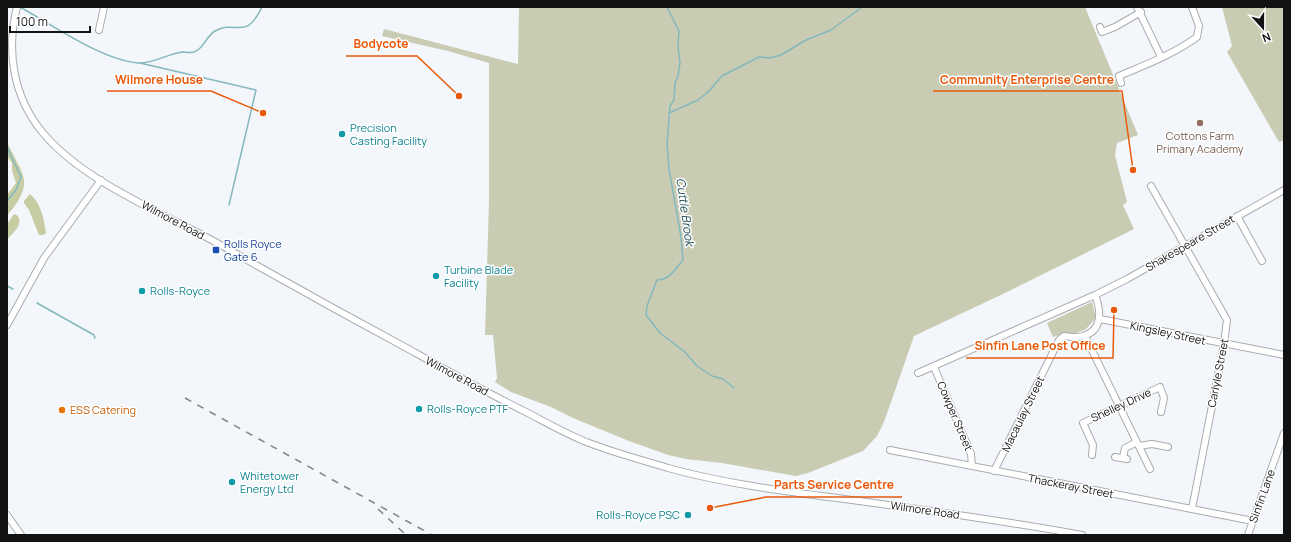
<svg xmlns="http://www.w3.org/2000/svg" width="1291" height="542" viewBox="0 0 1291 542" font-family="Manrope,sans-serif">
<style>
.green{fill:#c9ccb3}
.forest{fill:#c7cca3}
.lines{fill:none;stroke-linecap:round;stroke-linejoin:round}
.stream{stroke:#83b8be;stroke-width:1.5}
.minor-casing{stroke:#a9acaf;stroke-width:8}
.minor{stroke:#fff;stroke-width:6}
.rail{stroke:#7f8183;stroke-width:1.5;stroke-dasharray:7 7;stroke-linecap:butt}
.education-dot{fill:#8d6e63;stroke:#fff;stroke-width:1.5}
.culture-dot{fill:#0f9aa8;stroke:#fff;stroke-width:1.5}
.transit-dot{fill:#1a4fb4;stroke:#fff;stroke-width:1.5}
.food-dot{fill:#e8710a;stroke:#fff;stroke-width:1.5}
.labels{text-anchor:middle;stroke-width:3;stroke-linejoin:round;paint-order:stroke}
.culture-label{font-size:11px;fill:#0d838f;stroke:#fff;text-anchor:start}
.education-label{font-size:11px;fill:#785e54;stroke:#fff}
.street-label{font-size:11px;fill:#111213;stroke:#fff}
.transit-label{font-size:11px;fill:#164399;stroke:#fff;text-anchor:start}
.food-label{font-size:11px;fill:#c56008;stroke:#fff;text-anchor:start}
.water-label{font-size:12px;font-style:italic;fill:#1d4d52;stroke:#fff}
.leader{fill:none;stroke:#e8590c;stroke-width:1.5}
.callout-dot{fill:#e8590c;stroke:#fff;stroke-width:1.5}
.callout-label{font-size:12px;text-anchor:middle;font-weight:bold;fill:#e8590c;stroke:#fff;stroke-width:3;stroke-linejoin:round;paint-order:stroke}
</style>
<rect width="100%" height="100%" fill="#f3f6fa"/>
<!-- green -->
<path class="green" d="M519,7H1085L1138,135L1117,143L1115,155L1127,202L1123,205L1134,229L1007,292L914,336L884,422L877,436L863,451L808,473L796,476L722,463L686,459L668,455L629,441L573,418L551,407L511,392L495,382L497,378L493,335H485L489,201V63L448,51L382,36L384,29L518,64Z
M1222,7H1284V140L1279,142L1227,52L1232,46Z
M1092,302L1096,318L1086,329L1074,334L1066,333L1053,337L1047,323Z"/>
<!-- forest -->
<path class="forest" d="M7,142C23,177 36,181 7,216V195L16,183L12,171V163L7,156Z
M30,194C41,203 44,219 46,233L43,235H39L29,210L24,203V201Z
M14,214L18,216C23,226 13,232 7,240V224Z"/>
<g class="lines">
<!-- stream -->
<path class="stream" d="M20,7C52,25 102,60 138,63C153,64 167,54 182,52C186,52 190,53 194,52C204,49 206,36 215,31C237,19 245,42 262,7
M667,7L679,31L678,46L680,63L678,76L675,83L674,100L670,106L667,144L669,169L681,237L683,260C675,269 670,280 657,280L647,306L646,315L660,333L685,352L697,366L712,376L723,379L734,388
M140,63L256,90L229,205
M669,113L698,100L708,92L722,76L759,57L770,58L781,55L806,40L831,30L862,7
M7,147L21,177L16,190L7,201
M7,286L13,289
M37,303L94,335L95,338"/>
<!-- minor casing -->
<g class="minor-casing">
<path id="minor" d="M17,7C6,51 13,97 43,133C84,182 163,213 219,244C284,281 349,317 414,352C451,373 488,393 526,412C547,423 568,435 589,443C615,453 642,460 668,468C722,483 782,491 837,498C919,509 1001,520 1082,535
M1137,7L1161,57
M1100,27L1102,32L1115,27L1141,12
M99,30L104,7
M1121,83L1119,76C1145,65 1174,54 1197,37L1199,26L1192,7
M1151,186L1227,320L1224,344L1192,509
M1237,216L1262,261
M1100,319L1284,355
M7,325L44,258L101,180
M1085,336L1150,469
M934,367L971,454L972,466
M918,373L1095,295L1127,279L1284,190
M1139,446L1152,444L1168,447
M890,450L1253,521
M1092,455L1093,445L1083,423L1160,387L1164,398L1161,412
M1115,457L1127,459
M1123,458L1125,448L1137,442
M994,471L1059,340L1064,336C1070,337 1076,338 1083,336C1103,331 1101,310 1095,295
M7,515L21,535
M1248,535L1284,433"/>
</g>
<!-- minor -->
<use href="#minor" class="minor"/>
<!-- rail -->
<path class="rail" d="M185,398L432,535
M378,509L406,535"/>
</g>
<!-- markers -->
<circle class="education-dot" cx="1200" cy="123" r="4"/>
<g class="culture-dot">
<circle cx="342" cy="134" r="4"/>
<circle cx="436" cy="276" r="4"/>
<circle cx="142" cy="291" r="4"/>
<circle cx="419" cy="409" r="4"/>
<circle cx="232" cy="482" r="4"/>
<circle cx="688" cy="515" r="4"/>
</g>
<rect class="transit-dot" x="212" y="246" width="8" height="8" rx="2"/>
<circle class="food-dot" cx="62" cy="410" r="4"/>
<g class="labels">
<!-- culture labels -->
<g class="culture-label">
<text x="350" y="132">Precision<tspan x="350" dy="13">Casting Facility</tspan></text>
<text x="444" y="274">Turbine Blade<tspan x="444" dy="13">Facility</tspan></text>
<text x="150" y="295">Rolls-Royce</text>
<text x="427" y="413">Rolls-Royce PTF</text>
<text x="240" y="480">Whitetower<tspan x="240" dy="13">Energy Ltd</tspan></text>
<text x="680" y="519" text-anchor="end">Rolls-Royce PSC</text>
</g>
<!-- education labels -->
<g class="education-label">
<text x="1200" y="140">Cottons Farm<tspan x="1200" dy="13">Primary Academy</tspan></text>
</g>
<!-- street labels -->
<g class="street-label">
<text transform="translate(173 220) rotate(28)" y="4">Wilmore Road</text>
<text transform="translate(1190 243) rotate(-30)" y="4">Shakespeare Street</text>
<text transform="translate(1168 333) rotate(12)" y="4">Kingsley Street</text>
<text transform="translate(1218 373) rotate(-79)" y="4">Carlyle Street</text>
<text transform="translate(457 376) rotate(28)" y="4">Wilmore Road</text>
<text transform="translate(1121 405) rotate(-25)" y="4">Shelley Drive</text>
<text transform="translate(1023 414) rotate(-64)" y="4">Macaulay Street</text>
<text transform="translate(955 416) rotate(67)" y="4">Cowper Street</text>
<text transform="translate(1071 486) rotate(11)" y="4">Thackeray Street</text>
<text transform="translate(1262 496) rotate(-70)" y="4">Sinfin Lane</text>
<text transform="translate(925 510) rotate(8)" y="4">Wilmore Road</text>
</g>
<!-- transit labels -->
<g class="transit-label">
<text x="224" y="248">Rolls Royce<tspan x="224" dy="13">Gate 6</tspan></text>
</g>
<!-- food labels -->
<g class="food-label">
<text x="70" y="414">ESS Catering</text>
</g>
<!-- water labels -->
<g class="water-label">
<text transform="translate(685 212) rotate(82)" y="4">Cuttle Brook</text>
</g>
</g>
<!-- callouts -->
<path class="leader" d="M459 96L417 56H346M1133 170L1122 91H933M263 113L211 91H107M1114 310L1113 358H966M710 508L766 497H902"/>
<g class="callout-dot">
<circle cx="459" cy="96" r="4"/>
<circle cx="1133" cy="170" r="4"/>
<circle cx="263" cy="113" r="4"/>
<circle cx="1114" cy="310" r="4"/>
<circle cx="710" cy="508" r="4"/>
</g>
<g class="callout-label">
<text x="381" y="48">Bodycote</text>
<text x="1027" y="84">Community Enterprise Centre</text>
<text x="159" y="84">Wilmore House</text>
<text x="1040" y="350">Sinfin Lane Post Office</text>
<text x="834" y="489">Parts Service Centre</text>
</g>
<!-- border -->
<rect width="1291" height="542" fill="none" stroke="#111213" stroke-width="16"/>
<!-- north arrow -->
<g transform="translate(1263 28) rotate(159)" stroke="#ffffff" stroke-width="3" paint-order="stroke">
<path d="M0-3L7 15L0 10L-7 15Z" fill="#111213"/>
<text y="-6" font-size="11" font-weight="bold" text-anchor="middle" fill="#111213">N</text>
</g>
<!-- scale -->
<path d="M10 26v6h80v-6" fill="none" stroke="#111213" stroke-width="2"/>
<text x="16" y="26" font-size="12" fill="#111213" stroke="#ffffff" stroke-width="3" paint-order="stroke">100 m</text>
</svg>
